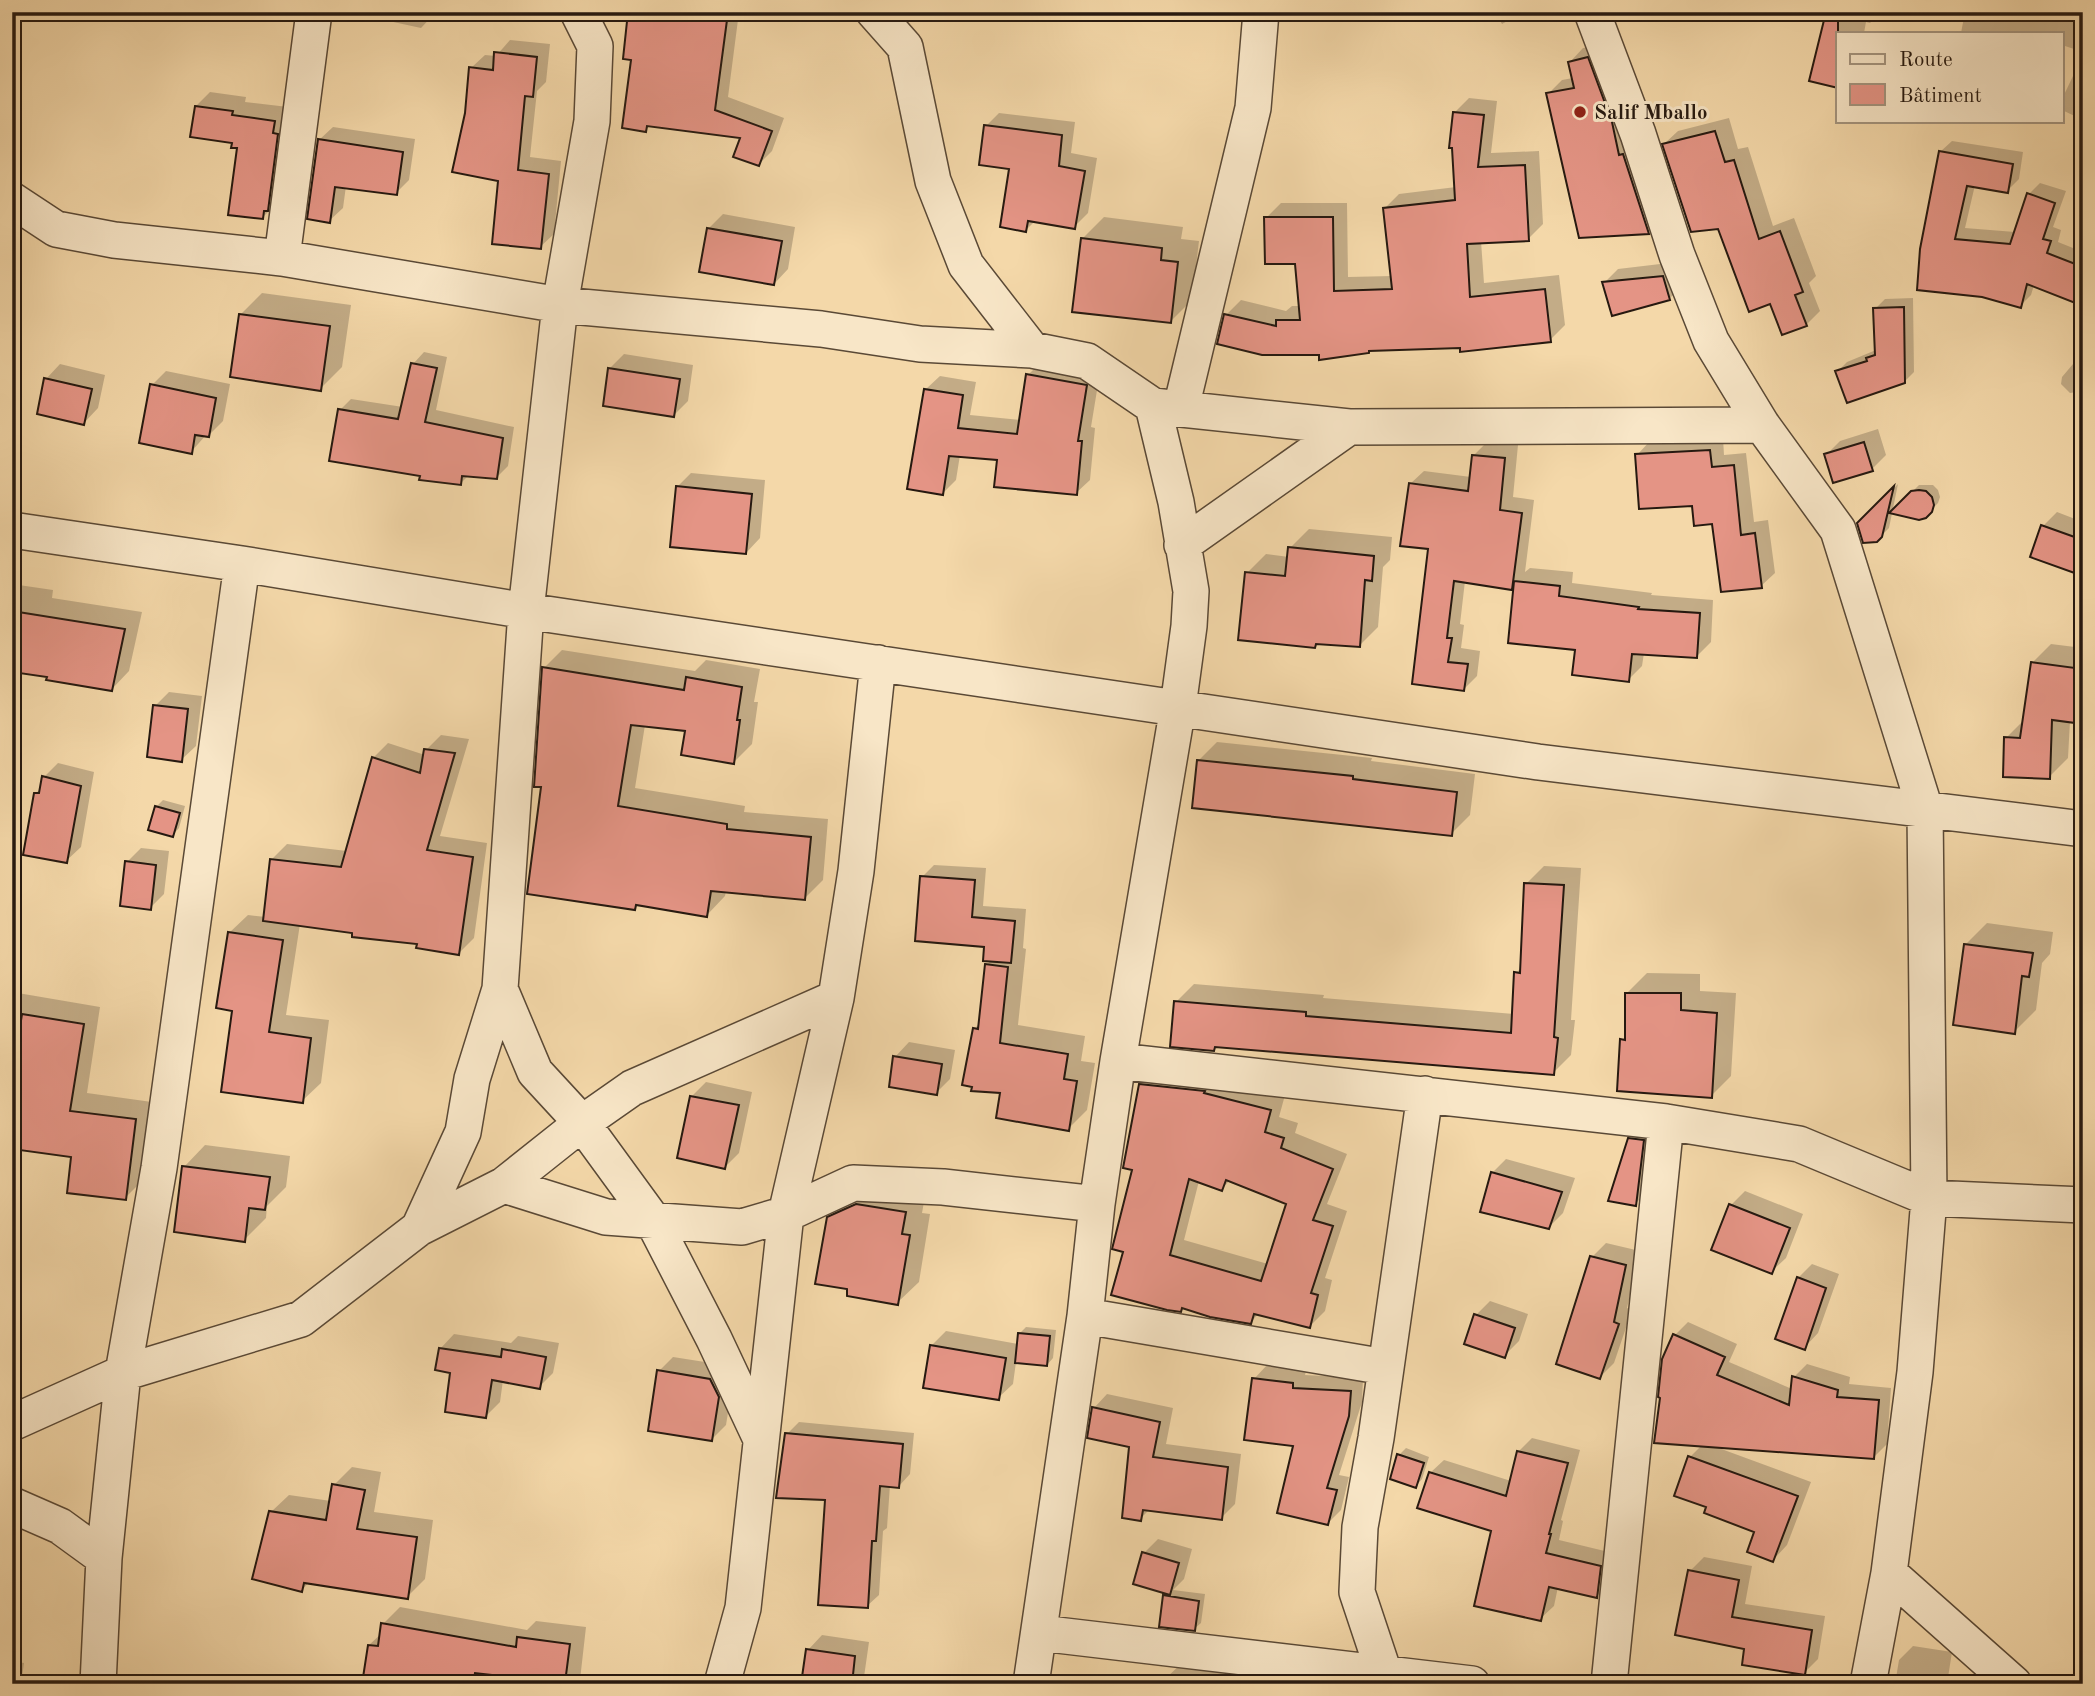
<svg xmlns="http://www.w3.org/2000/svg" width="2095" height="1696" viewBox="0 0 2095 1696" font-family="'Old Standard TT',serif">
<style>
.shadow{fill:#0003;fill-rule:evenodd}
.building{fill:#e49485;stroke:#261910;stroke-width:2;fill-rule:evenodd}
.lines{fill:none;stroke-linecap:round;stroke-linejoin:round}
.minor-casing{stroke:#5a4936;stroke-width:38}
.minor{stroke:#f8e6c7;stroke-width:35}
.poi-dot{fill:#8f2418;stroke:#f8e6c7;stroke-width:2.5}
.labels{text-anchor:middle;stroke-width:6;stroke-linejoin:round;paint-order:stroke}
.poi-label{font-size:21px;font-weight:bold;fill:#261910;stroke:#f8e6c7;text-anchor:start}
</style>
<rect width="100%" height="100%" fill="#f4d8a9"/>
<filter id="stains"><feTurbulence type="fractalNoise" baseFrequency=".00286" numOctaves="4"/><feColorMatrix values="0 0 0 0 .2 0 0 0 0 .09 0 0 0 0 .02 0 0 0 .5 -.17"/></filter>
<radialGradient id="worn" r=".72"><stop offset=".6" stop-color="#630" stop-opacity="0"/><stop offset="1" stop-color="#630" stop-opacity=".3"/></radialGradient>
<!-- shadow -->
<path class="shadow" d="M347,12H436L421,28Z
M630,12H739L728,97L784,118L772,151L759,164L742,137L651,124L646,130L633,58Z
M1495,12H1524L1502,24Z
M1827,12H1880L1870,23L1866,22L1864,33H1838Z
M1965,12H2083V52L2062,45V33H1961Z
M510,40L550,44L546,82L537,91L530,157L561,161L554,234L540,247L500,180L471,68L485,55L496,56Z
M1601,45L1662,219L1648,233L1548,94L1562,80L1573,78L1570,62L1583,48Z
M2083,55V120L2062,110V99Z
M210,92L246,97L245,102L288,107L277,203L262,218L239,147L196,106Z
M1469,98L1497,101L1491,153L1539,151L1543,224L1528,239L1481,241L1484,283L1559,275L1565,325L1550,340L1320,353L1226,315L1241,300L1286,311L1292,306H1300L1297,262L1266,218L1281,203H1347L1348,277L1392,276L1385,208L1399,194L1456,187L1454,113Z
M999,113L1075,122L1071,153L1097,158L1088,213L1074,227L1036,220L1026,230L1011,167L986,126Z
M1729,118L1738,149L1748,147L1773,226L1794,218L1816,276L1809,283L1820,311L1806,325L1771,302L1664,144L1678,131Z
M333,127L415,139L409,180L396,193L346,186L343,208L329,221L319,140Z
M1952,141L2023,152L2019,179L2007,191L1975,185L1965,228L2015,232L2029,194L2040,183L2066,191L2053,227L2061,230L2058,242L2083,252V304L2034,285L2031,295L2020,306L1982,296L1919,289L1940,152Z
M723,214L795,227L788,269L774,284L709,228Z
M1104,217L1183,227L1181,239L1199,241L1192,300L1171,321L1082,239Z
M1677,262L1683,285L1669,299L1604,283L1618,269Z
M262,293L351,305L342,367L320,389L241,314Z
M1913,298L1914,372L1904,382L1837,372L1847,362L1876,350L1875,309L1885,299Z
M424,352L447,357L436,410L514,427L508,466L497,477L469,475L461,483L340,410L351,399L403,407L413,364Z
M624,354L693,365L688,401L674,415L610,368Z
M1042,361L1100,372L1091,427L1095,428L1090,480L1076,493L998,459L960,455L956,480L943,493L926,389L940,376L976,382L970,415L1021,420L1028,375Z
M2079,361H2083V391L2070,393L2061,384L2062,377L2073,364Z
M60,364L105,375L98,408L84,423L46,379Z
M166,371L230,384L223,421L209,435H206L191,452L152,385Z
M1878,429L1886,455L1872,469L1826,455L1840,441Z
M1723,438L1724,455L1746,453L1754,522L1768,520L1775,573L1761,586L1714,522L1637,455L1650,441Z
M1487,442L1518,445L1513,497L1534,500L1525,572L1530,568L1573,572L1572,583L1652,593L1651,595L1713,600L1711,642L1696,657L1644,653L1642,666L1628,680L1577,649L1515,584L1511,588L1465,581L1460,624L1464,625L1461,648L1480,651L1477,676L1464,689L1414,683L1430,548L1410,484L1424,471L1471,477L1473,456Z
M691,473L765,480L760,538L746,553L677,487Z
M1898,484L1889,528L1876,541L1859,523Z
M1919,485H1933L1938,490L1940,497L1938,503L1925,516L1892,512Z
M2057,512L2083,522V574L2043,526Z
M1309,529L1392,537L1390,560L1383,567L1378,627L1359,646L1318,643L1315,646L1247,573L1266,554L1289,557L1290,548Z
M12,584L53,590L52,598L142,612L129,671L112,689L12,670Z
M2051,644L2083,648V723L2070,721L2068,758L2049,777L2006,738L2025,719L2033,662Z
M562,650L695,671L706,660L760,669L754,702H758L752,744L734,762L687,730L645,725L635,788L745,806L744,812L828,819L823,880L805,898L726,891L725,896L707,915L639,904L635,908L543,785L544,668Z
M169,692L202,696L196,746L181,760L155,706Z
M441,735L469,739L440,836L487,843L474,938L459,953L419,942L300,924L286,1015L329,1020L321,1083L302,1101L234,1009L229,933L248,915L266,917L272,859L287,844L347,851L373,758L388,743L425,755L426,750Z
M1217,742L1372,758L1371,761L1475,774L1470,815L1451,834L1198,761Z
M58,763L94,772L81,847L66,861L36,793L42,788L44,777Z
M163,800L185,806L179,828L173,835L156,807Z
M141,848L169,851L164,894L150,908L127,862Z
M934,865L986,868L983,906L1026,909L1023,948L1026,949L1018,1025L1085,1036L1081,1061L1095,1063L1087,1110L1068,1129L1002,1091L974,1029L980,1023L986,965L992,960L986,945L922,877Z
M1544,866L1581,868L1571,1020H1575L1571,1055L1553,1073L1217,1045L1213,1050L1176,1002L1194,984L1324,995L1323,998L1514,1014L1516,973L1522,967L1526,884Z
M1987,923L2053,932L2050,954L2042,963L2036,1010L2014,1032L1966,944Z
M1647,973L1700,974V991L1736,993L1731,1076L1711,1096L1622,1040L1627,1035V993Z
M12,992L100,1007L87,1093L152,1102L142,1181L125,1198L73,1156L12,1147Z
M909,1042L955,1050L950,1079L936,1093L895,1057Z
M1156,1069L1285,1095L1279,1117L1298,1123L1295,1133L1347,1154L1327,1204L1347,1211L1325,1278L1332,1280L1325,1311L1310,1326L1259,1313L1251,1322L1183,1307L1180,1310L1125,1250L1135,1168L1140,1084ZM1230,1180L1288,1203L1268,1264L1184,1240L1199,1181L1222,1189Z
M706,1082L752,1092L739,1153L725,1167L692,1096Z
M1642,1127L1655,1128L1647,1192L1635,1204L1630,1139Z
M205,1145L290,1156L286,1187L267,1206L266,1218L244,1240L184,1167Z
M1506,1159L1575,1178L1563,1213L1549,1227L1492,1173Z
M926,1191L922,1213L930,1214L919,1282L897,1303L828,1218L850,1196Z
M1745,1191L1803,1214L1786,1258L1771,1272L1731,1205Z
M1606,1243L1640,1251L1627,1308L1632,1310L1614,1363L1600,1377L1592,1257Z
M1812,1264L1839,1274L1818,1333L1804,1348L1798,1278Z
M1490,1301L1528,1314L1519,1341L1504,1356L1476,1315Z
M1688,1322L1737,1344L1729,1362L1792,1389L1794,1377L1807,1364L1850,1377L1849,1384L1891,1388L1887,1444L1874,1457L1716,1447L1811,1482L1787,1545L1773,1560L1757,1531L1709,1506L1690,1457L1702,1445L1675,1335Z
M1026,1327L1056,1330L1053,1358L1047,1365L1016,1362L1013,1384L998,1398L931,1346L946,1331L1018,1344L1019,1334Z
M454,1334L511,1343L518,1336L559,1343L553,1373L539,1387L503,1380L500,1402L486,1416L452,1371L440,1349Z
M673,1357L724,1365L733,1382L726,1425L712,1439L659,1371Z
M1267,1365L1306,1371L1305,1375L1363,1378L1362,1402L1339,1475L1349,1477L1341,1510L1328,1523L1295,1444L1254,1379Z
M1107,1394L1173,1408L1166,1444L1241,1454L1235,1504L1221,1518L1150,1509L1140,1519L1131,1446L1094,1408Z
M799,1422L914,1433L910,1474L899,1486L890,1485L887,1528L883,1531L879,1595L867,1606L827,1498L787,1434Z
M1532,1438L1580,1450L1561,1520L1563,1521L1559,1540L1613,1553L1610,1583L1597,1596L1558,1587L1554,1606L1540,1619L1493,1530L1430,1473L1444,1460L1511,1481L1518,1452Z
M1406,1448L1429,1457L1422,1479L1416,1486L1399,1455Z
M352,1467L381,1472L374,1512L433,1520L425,1579L407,1597L309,1582L302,1590L271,1512L289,1495L331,1501L334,1485Z
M1158,1539L1192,1549L1184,1579L1173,1590L1205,1594L1201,1623L1194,1629L1165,1596L1168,1592L1144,1553Z
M1704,1557L1752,1566L1745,1604L1825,1616L1818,1659L1804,1673L1746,1648L1690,1571Z
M400,1607L527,1630L536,1621L586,1627L580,1680L608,1684H363L369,1645L382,1633L383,1624Z
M822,1635L869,1642L863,1684H803L808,1650Z
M2083,1641V1673L2077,1672Z
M1913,1646L1952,1652L1947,1684H1895L1899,1660Z
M12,1661L24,1663L21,1684H12Z
M1183,1662L1256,1677L1254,1684H1164L1165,1679Z"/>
<!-- building -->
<path class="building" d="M628,12H664L727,20L715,110L772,131L759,166L733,157L740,138L647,126L646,132L622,128L631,60L623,59Z
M1826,12H1838V88L1809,81Z
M494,52L537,57L533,97L525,96L518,170L549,174L541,249L492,244L498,181L452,172L465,113L469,67L493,70Z
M1588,57L1612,122L1619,155L1623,154L1649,234L1579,238L1546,93L1574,88L1568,62Z
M195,106L233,111L232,115L275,121L273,133L278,134L268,211H264L263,219L228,215L237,148H231L232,143L190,137Z
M1453,112L1484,115L1478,167L1525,165L1529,241L1467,244L1470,297L1545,289L1551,342L1460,352V348L1369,351V353L1319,360V355H1262L1217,344L1224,314L1276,326V320H1300L1295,264H1265L1264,217H1333L1334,291L1392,289L1383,208L1455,200L1452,148H1449Z
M984,125L1062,135L1059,166L1085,171L1075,229L1028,221L1026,232L1000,227L1009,169L979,165Z
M1715,131L1725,162L1734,160L1759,239L1780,231L1803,292L1795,295L1807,326L1782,335L1770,304L1749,312L1718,229L1691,232L1662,144Z
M318,139L403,152L397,195L335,187L330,223L307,219Z
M1939,151L2013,164L2008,193L1967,186L1955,239L2010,244L2027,193L2055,203L2043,239L2051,241L2047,253L2083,267V306L2027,284L2021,308L1982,297L1917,290L1920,249Z
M707,228L782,241L774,285L699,272Z
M1081,238L1162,248L1161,260L1178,262L1171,323L1072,312Z
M1663,276L1670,300L1612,316L1602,282Z
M1904,307L1905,383L1847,403L1835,371L1867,361L1866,358L1875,355L1873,308Z
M239,314L330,326L321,391L230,377Z
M411,363L437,368L425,422L503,438L497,479L462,476L461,485L419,480L420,476L329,461L338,409L398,419Z
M608,368L680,379L674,417L603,406Z
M1026,374L1087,385L1078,441H1082L1077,495L994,487L997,460L949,456L943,495L907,489L924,389L963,395L958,428L1017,434Z
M44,378L92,389L84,425L37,414Z
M150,384L216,398L209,437L195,435L192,454L139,443Z
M1864,442L1873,471L1833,483L1824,454Z
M1710,450L1712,467L1734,465L1741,535L1755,533L1762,588L1721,592L1712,524L1694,526L1692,506L1639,509L1635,454Z
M1472,455L1505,458L1500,510L1522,513L1512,590L1454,581L1447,638H1452L1448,662L1468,664L1464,691L1412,684L1428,549L1400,546L1409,483L1468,491Z
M676,486L752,494L746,554L670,547Z
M1894,486L1882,537L1877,542L1863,543L1857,523Z
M1919,490L1926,491L1932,497L1934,505L1932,512L1926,518L1919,520L1889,513L1911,491Z
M2041,525L2083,540V576L2030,557Z
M1288,547L1374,556L1372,581L1365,580L1360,647L1316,644L1315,648L1238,640L1245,572L1285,576Z
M1514,581L1560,586L1559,596L1639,607L1638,609L1700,613L1697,658L1632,654L1629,682L1572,675L1575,650L1508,643Z
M12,611L125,629L112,691L46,680L47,677L12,672Z
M2031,662L2083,669V724L2052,720L2050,779L2003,777L2004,737L2020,738Z
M542,667L684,690L686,677L742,687L737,720H740L734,764L681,755L685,731L631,725L618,806L727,824V829L811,837L805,900L711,891L707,917L636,905L635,910L527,894L541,787H534Z
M153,705L188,709L182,762L147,757Z
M424,749L455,753L427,850L473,857L459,955L416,948L417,944L352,937V933L263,921L270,859L341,867L372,757L420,773Z
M1197,760L1353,776V779L1457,792L1452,836L1192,808Z
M42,776L81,786L67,863L23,855L34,793H39Z
M155,806L180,813L173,837L148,830Z
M125,861L156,865L151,910L120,906Z
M920,876L975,880L972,917L1015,921L1011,963L983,961L984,947L915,941Z
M1524,883L1564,885L1554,1037L1558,1038L1554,1075L1215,1047L1214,1051L1170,1047L1174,1001L1306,1012V1016L1511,1033L1514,972L1520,973Z
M228,932L283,940L269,1032L311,1038L303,1103L221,1092L232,1011L216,1008Z
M1964,944L2033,953L2029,977L2022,976L2015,1034L1953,1025Z
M985,964L1008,967L1000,1043L1068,1054L1064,1079L1077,1081L1069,1131L996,1118L1000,1093L971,1091L972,1087L962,1085L973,1028L978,1029Z
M1625,993H1681V1010L1717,1013L1712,1098L1617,1091L1620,1039L1625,1040Z
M22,1014L84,1024L70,1111L136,1119L126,1200L67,1193L71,1157L12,1149V1078Z
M893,1056L942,1064L937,1095L889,1087Z
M1139,1084L1205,1091L1204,1093L1271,1110L1265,1132L1284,1138L1281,1148L1333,1169L1313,1220L1333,1226L1311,1293L1318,1295L1310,1328L1254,1314L1251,1324L1210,1317L1182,1308L1181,1312L1167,1310L1111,1295L1123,1252L1112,1249L1132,1170L1123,1168ZM1189,1179L1222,1191L1226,1180L1286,1204L1261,1281L1170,1255Z
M690,1096L739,1105L725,1169L677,1158Z
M1628,1138L1644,1140L1636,1206L1608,1201Z
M182,1166L270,1177L265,1210L249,1208L245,1242L174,1232Z
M1491,1172L1562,1192L1549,1229L1480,1212Z
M856,1204L906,1212L902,1234L910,1235L898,1305L847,1296V1289L815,1284L827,1217Z
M1729,1204L1790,1228L1772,1274L1711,1250Z
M1590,1256L1626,1265L1614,1322L1619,1324L1600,1379L1556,1364Z
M1797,1277L1826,1288L1805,1350L1775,1339Z
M1474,1314L1515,1328L1505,1358L1464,1344Z
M1018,1333L1050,1336L1047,1366L1015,1363Z
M1673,1334L1725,1357L1717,1375L1789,1405L1792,1376L1838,1390L1837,1397L1879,1400L1874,1459L1654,1443L1660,1398L1658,1397L1662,1359Z
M930,1345L1006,1358L999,1400L923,1388Z
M439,1348L501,1357L502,1349L546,1357L540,1389L492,1380L486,1418L445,1412L450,1373L435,1370Z
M657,1370L710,1379L719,1397L712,1441L648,1431Z
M1252,1378L1293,1383V1388L1351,1391L1349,1416L1327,1488L1337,1490L1328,1525L1277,1513L1293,1446L1244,1440Z
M1092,1407L1160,1422L1153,1457L1228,1467L1222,1520L1143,1510L1141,1521L1122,1518L1129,1447L1087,1438Z
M785,1433L903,1444L899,1488L880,1486L876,1541H872L868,1608L818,1605L825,1500L776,1498Z
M1517,1451L1568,1463L1549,1534H1551L1546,1553L1601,1566L1597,1598L1549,1587L1541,1621L1474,1606L1491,1531L1417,1508L1429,1472L1506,1496Z
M1397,1454L1424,1463L1416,1488L1390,1479Z
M1688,1456L1798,1496L1773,1562L1747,1552L1754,1532L1704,1513L1706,1507L1674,1496Z
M332,1484L365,1490L357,1529L417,1537L408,1599L304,1583L302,1592L252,1579L269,1511L326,1520Z
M1142,1552L1179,1563L1170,1595L1133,1584Z
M1688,1570L1739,1580L1732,1617L1812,1630L1805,1675L1742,1665L1744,1649L1675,1635Z
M1163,1595L1199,1601L1195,1631L1159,1627Z
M381,1623L516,1647L517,1637L570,1644L565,1683L475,1673L473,1684H362L368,1645L378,1646Z
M806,1649L855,1656L852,1684H801Z"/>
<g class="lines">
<!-- minor casing -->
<g class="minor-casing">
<path id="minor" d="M874,12L905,47L933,181L966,265L1032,350
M1592,12L1638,134L1677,255L1711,341L1762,425L1838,530L1925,809L1929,1198L1915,1372L1889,1573L1868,1684
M12,200L56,229L114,240L282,258L560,305L821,329L920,344L1032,350L1087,361L1153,406L1349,427L1762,425
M282,258L314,12
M1181,408L1253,108L1261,12
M12,530L242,564L526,611L1538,762L2083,829
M1182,545L1349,427
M500,989L535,1072L582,1123L652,1219L714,1339L760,1437
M1118,1061L1666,1122L1799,1144L1929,1198L2083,1205
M504,1185L606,1217L742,1227L786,1214L853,1183L943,1187L1097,1204
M419,1228L463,1132L472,1079L500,989L526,611L560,305L592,121L595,46L578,12
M1085,1316L1385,1367
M12,1423L123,1373L301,1319L419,1228L504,1185L582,1123L632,1088L836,998
M12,1505L60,1526L104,1558
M1889,1573L2014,1684
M1040,1633L1472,1684
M1384,1673L1357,1592L1360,1527L1376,1438L1425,1094
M98,1684L104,1558L123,1373L159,1168L242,564
M722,1684L743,1608L786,1214L836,998L856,871L878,663
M1031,1684L1085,1316L1097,1204L1118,1061L1178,707L1189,626L1191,591L1176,502L1153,406
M1609,1684L1666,1122"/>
</g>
<!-- minor -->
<use href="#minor" class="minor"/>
</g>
<!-- markers -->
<circle class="poi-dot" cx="1580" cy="112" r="7"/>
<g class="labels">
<!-- poi labels -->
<g class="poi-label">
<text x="1594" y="119">Salif Mballo</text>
</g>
</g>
<!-- margin -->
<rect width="2095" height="1696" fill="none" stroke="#f4d8a9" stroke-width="42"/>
<rect x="14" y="14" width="2067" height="1668" fill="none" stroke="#261910" stroke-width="3.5"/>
<rect x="21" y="21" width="2053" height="1654" fill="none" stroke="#261910" stroke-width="2"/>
<!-- legend -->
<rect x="1836" y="32" width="228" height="91" fill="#f8e6c7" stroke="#a4947e" stroke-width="2"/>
<rect x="1850" y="54" width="35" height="10" fill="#f8e6c7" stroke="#a4947e" stroke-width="2"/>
<text x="1899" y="66" font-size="21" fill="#261910">Route</text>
<rect x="1850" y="84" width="35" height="21" fill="#e49485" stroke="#a4947e" stroke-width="2"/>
<text x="1899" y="102" font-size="21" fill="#261910">Bâtiment</text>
<rect width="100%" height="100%" filter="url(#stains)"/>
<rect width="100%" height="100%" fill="url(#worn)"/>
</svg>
